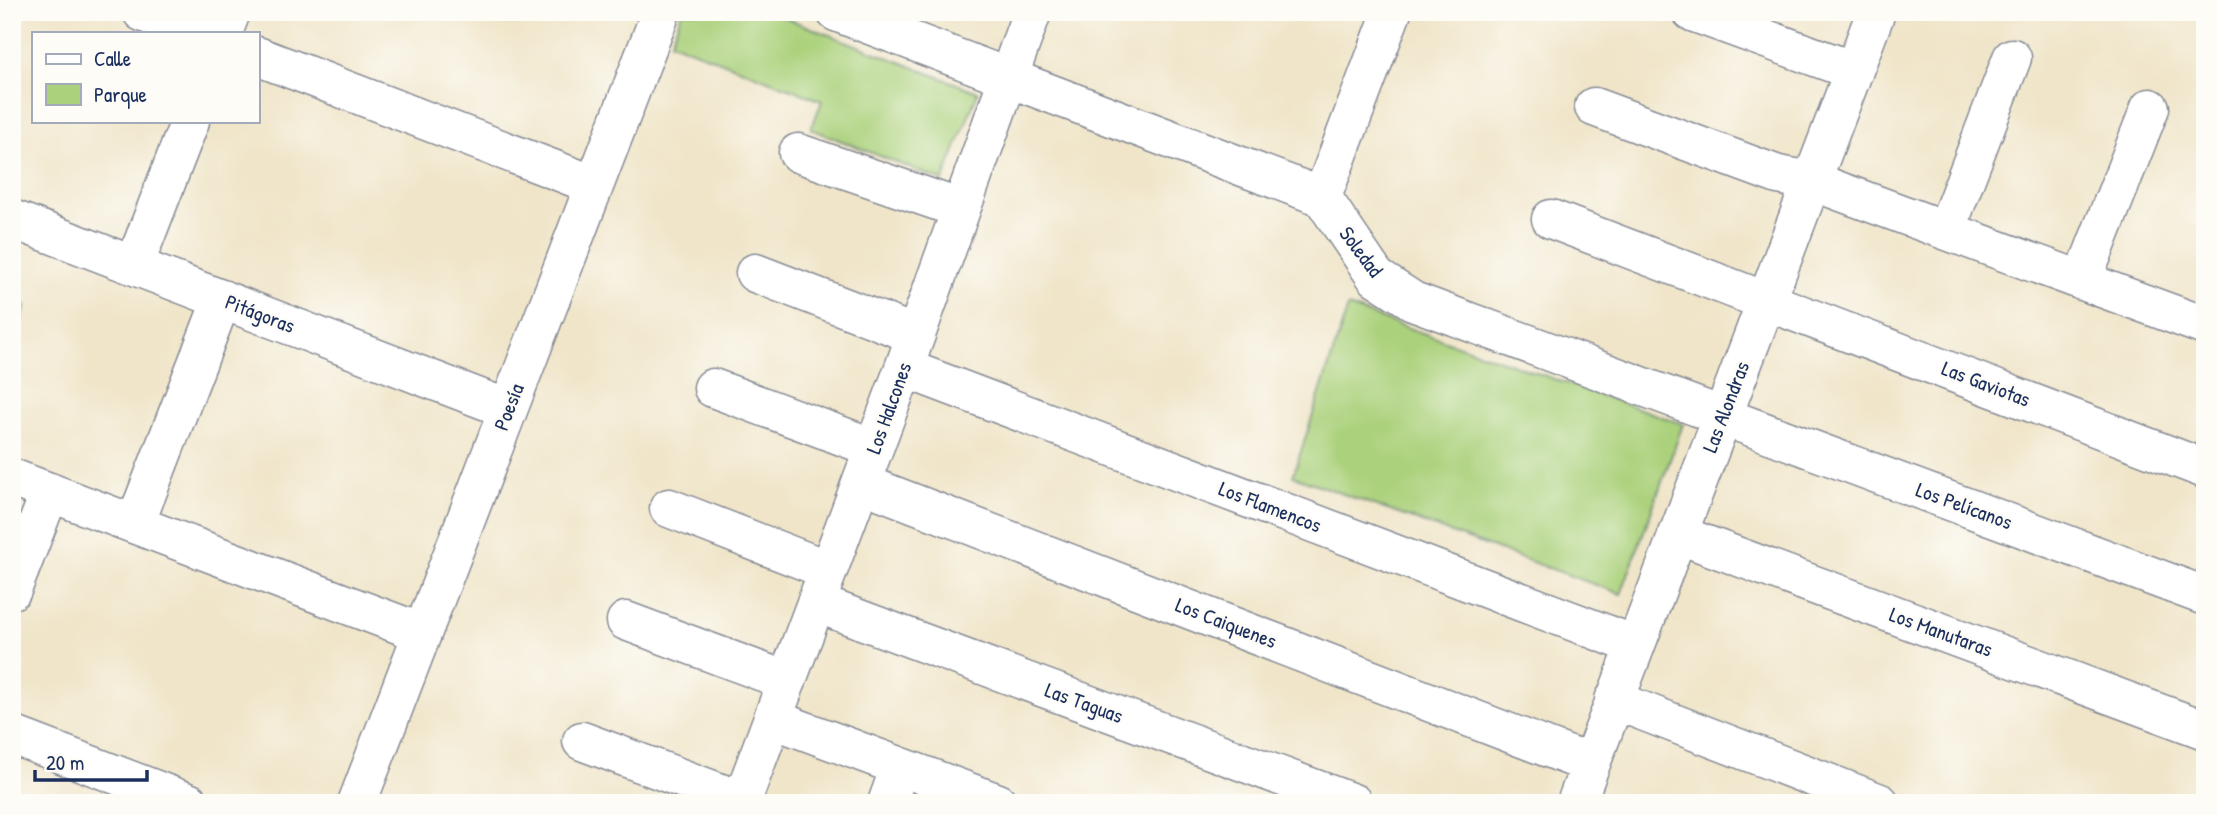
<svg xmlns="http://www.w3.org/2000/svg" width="2217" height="815" viewBox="0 0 2217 815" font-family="'Patrick Hand',sans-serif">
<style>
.green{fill:#abd17c;stroke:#63806d;stroke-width:2}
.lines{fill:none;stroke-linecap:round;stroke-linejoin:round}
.minor-casing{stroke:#868a94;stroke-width:41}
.minor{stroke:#fff;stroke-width:38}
.labels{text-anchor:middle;stroke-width:5;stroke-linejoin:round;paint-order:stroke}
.street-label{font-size:21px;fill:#1b2f5e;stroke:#fdfcf7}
</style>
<rect width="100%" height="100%" fill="#fdfcf7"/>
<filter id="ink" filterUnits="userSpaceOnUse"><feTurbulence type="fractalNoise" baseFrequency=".0143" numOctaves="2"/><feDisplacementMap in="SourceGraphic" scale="14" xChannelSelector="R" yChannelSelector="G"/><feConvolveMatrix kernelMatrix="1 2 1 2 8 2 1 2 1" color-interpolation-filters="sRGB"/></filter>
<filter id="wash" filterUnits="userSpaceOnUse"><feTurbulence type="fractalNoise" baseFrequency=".00686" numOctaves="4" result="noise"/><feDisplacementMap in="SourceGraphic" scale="28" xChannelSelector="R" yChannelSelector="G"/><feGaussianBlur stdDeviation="1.57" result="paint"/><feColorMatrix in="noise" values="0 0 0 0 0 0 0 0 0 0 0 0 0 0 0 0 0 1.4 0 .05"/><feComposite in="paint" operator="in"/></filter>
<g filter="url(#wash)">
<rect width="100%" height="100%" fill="#f0e5c9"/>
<!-- green -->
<path class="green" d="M682,12H770L978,92L943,181L811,129L822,101L671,42Z
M12,301L26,306L12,341Z
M1348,307L1683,424L1621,594L1293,476Z"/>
</g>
<g filter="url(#ink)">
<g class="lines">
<!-- minor casing -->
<g class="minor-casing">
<path id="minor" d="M142,12L197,33
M836,12L1322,197L1376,277L1413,301L2205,596
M1692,12L1854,71
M223,33L231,12
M257,56L594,185
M1594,107L1778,175L1812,181L1836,190L2205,326
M798,153L961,209
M1322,197L1392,12
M12,219L508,409
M1551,219L2205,469
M1946,230L2012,58
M134,266L190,121
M755,273L916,335
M2082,281L2150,108
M904,368L1635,645
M713,388L874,448
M12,478L422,633
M861,483L1590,764
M669,508L828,570
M135,524L222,299
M1677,534L2205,730
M12,590L50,492
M816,603L1353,803
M626,621L787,681
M1614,700L1880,803
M773,719L998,803
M12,735L190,803
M582,741L742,801
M357,803L661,12
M741,803L904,368L1032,12
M887,803L900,767
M1576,803L1876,12"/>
</g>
<!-- minor -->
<use href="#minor" class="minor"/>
</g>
</g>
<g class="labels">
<!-- street labels -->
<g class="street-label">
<text transform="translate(1361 252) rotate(53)" y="7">Soledad</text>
<text transform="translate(260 314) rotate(21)" y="7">Pitágoras</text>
<text transform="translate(1986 384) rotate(21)" y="7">Las Gaviotas</text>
<text transform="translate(509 407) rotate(-69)" y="7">Poesía</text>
<text transform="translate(1726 407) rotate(-69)" y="7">Las Alondras</text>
<text transform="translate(889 408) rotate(-70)" y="7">Los Halcones</text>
<text transform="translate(1964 506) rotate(20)" y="7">Los Pelícanos</text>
<text transform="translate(1270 507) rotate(21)" y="7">Los Flamencos</text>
<text transform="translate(1226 623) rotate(21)" y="7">Los Caiquenes</text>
<text transform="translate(1941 632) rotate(20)" y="7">Los Manutaras</text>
<text transform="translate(1084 703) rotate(20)" y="7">Las Taguas</text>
</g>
</g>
<!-- margin -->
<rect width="2217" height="815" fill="none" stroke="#fdfcf7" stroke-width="42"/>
<!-- legend -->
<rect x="32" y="32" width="228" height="91" fill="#fdfcf7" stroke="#a3aaba" stroke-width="2"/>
<rect x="46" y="54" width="35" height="10" fill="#ffffff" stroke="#a3aaba" stroke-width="2"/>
<text x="94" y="66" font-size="21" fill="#1b2f5e">Calle</text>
<rect x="46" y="84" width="35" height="21" fill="#abd17c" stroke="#a3aaba" stroke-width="2"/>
<text x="94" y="102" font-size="21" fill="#1b2f5e">Parque</text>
<!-- scale -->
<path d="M35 770v10h112v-10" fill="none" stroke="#1b2f5e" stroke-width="3.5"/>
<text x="46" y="770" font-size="21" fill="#1b2f5e" stroke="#fdfcf7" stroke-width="5" paint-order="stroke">20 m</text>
</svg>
